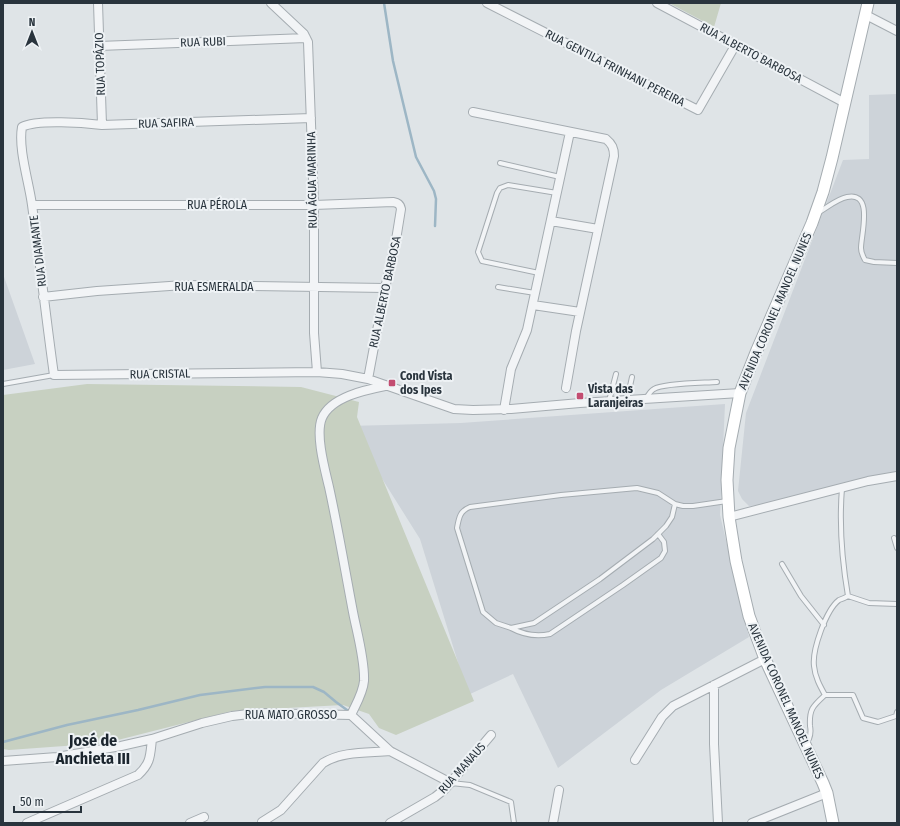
<svg xmlns="http://www.w3.org/2000/svg" width="900" height="826" viewBox="0 0 900 826" font-family="'Fira Sans Condensed',sans-serif">
<style>
.built{fill:#cdd3d9}
.green{fill:#c7d0c1}
.lines{fill:none;stroke-linecap:round;stroke-linejoin:round}
.stream{stroke:#9db6c5;stroke-width:2.5}
.lane-casing{stroke:#a5acb1;stroke-width:6}
.street-casing{stroke:#a5acb1;stroke-width:10}
.secondary-casing{stroke:#a5acb1;stroke-width:13}
.lane{stroke:#f2f4f6;stroke-width:4}
.street{stroke:#f2f4f6;stroke-width:8}
.secondary{stroke:#fff;stroke-width:11}
.poi-dot{fill:#c34d71;stroke:#eef2f5;stroke-width:1.5}
.labels{text-anchor:middle;stroke-width:4;stroke-linejoin:round;paint-order:stroke}
.street-label{font-size:12px;fill:#29343d;stroke:#eef2f5}
.poi-label{font-size:12px;font-weight:bold;fill:#29343d;stroke:#eef2f5;text-anchor:start}
.district-label{font-size:16px;font-weight:bold;fill:#1b252e;stroke:#eef2f5}
</style>
<rect width="100%" height="100%" fill="#dfe4e7"/>
<!-- built -->
<path class="built" d="M897,94V472L762,505L749,506L742,499L738,491L746,413L843,160L869,159V95Z
M3,274L35,364L3,370Z
M725,404L720,515L749,637L661,690L558,768L513,674L468,695L420,539L349,426L461,423Z"/>
<!-- green -->
<path class="green" d="M669,3H721L714,27Z
M87,384L301,387L359,402L357,417L474,701L396,735L379,728L369,714L343,705L232,711L106,743L9,750L3,749V395Z"/>
<g class="lines">
<!-- stream -->
<path class="stream" d="M384,3L393,61L416,157L434,191L436,199L435,226
M3,742L67,725L138,710L200,695L265,687H313L324,692L336,702L347,710"/>
<!-- lane casing -->
<g class="lane-casing">
<path id="lane" d="M500,163L560,177
M819,212C828,207 837,199 847,197C874,191 861,235 861,248C861,253 863,256 865,260L874,262L897,263
M539,273L482,261L478,252L497,193L500,188L508,185L557,193
M498,287L535,293
M3,384L54,375
M646,399C648,395 650,391 654,389C664,383 703,383 717,382
M627,400L632,377
M609,401L616,374
M842,488C839,525 842,561 848,596
M675,504L672,517L666,526L653,539L600,579L534,623L511,628L496,623L483,612L457,528C459,517 460,511 470,507L561,495L637,488L658,493L675,504L683,506H693L727,501
M894,538L897,548
M782,564L801,596L824,625
M897,604L869,603L848,596C845,598 842,599 839,600C826,610 812,650 814,666C815,677 820,686 825,695H853L863,718L878,722L896,716L897,712
M511,628C524,635 536,637 550,634L623,585L661,558L665,551L664,542L658,534
M804,741L809,739C811,734 811,731 810,726C809,709 813,706 825,695
M451,783L470,785L511,802L514,823"/>
</g>
<!-- street casing -->
<g class="street-casing">
<path id="street" d="M98,3L102,125
M271,3L304,34L308,42L314,205V333L317,372
M487,3L698,110L736,44
M657,3L845,103
M866,15L897,31
M99,46L306,38
M473,112L606,139C612,144 614,148 614,156L576,331L566,388
M311,118L102,125C85,123 37,119 22,127C18,149 29,182 32,205C40,262 46,318 54,375L317,372L342,374L368,379L454,409L473,410L511,409L580,403L740,393
M32,205H314L393,202C398,203 400,204 401,209L395,246L385,288L368,379
M551,221L598,229
M43,297L97,291L184,285L385,288
M533,305L580,312
M504,410L511,369L527,330L570,132
M729,517L868,481L897,476
M714,685V744L718,823
M351,715C356,704 363,693 364,681C365,660 357,633 353,612C345,570 338,528 329,487C325,470 315,434 322,418C331,397 365,390 385,386
M351,715L390,751L451,783
M635,760L662,717L673,706L765,659
M3,761L57,757L121,746L152,739L202,723L232,716L257,713L351,715
M262,822L281,810L323,763C342,751 368,753 390,751
M27,823L138,775C151,763 150,756 152,739
M190,823L204,817
M390,823L435,797L445,789L491,735
M553,823L559,790
M752,823L827,793"/>
</g>
<!-- secondary casing -->
<g class="secondary-casing">
<path id="secondary" d="M833,823L827,793L823,783L765,659L749,616L736,561L729,517L727,480L729,448L740,393L757,350L812,223L823,192L832,158L868,3"/>
</g>
<!-- lane -->
<use href="#lane" class="lane"/>
<!-- street -->
<use href="#street" class="street"/>
<!-- secondary -->
<use href="#secondary" class="secondary"/>
</g>
<!-- markers -->
<g class="poi-dot">
<rect x="388" y="379" width="8" height="8" rx="2"/>
<rect x="576" y="392" width="8" height="8" rx="2"/>
</g>
<g class="labels">
<!-- street labels -->
<g class="street-label">
<text transform="translate(203 42) rotate(-2)" y="4">RUA RUBI</text>
<text transform="translate(751 53) rotate(28)" y="4">RUA ALBERTO BARBOSA</text>
<text transform="translate(100 64) rotate(-92)" y="4">RUA TOPÁZIO</text>
<text transform="translate(615 68) rotate(27)" y="4">RUA GENTILA FRINHANI PEREIRA</text>
<text transform="translate(166 123) rotate(-2)" y="4">RUA SAFIRA</text>
<text transform="translate(312 180) rotate(-91)" y="4">RUA ÁGUA MARINHA</text>
<text x="217" y="209">RUA PÉROLA</text>
<text transform="translate(38 251) rotate(-97)" y="4">RUA DIAMANTE</text>
<text x="214" y="291">RUA ESMERALDA</text>
<text transform="translate(385 292) rotate(-78)" y="4">RUA ALBERTO BARBOSA</text>
<text transform="translate(775 311) rotate(-67)" y="4">AVENIDA CORONEL MANOEL NUNES</text>
<text transform="translate(160 374) rotate(-1)" y="4">RUA CRISTAL</text>
<text transform="translate(786 701) rotate(66)" y="4">AVENIDA CORONEL MANOEL NUNES</text>
<text x="291" y="719">RUA MATO GROSSO</text>
<text transform="translate(462 768) rotate(-48)" y="4">RUA MANAUS</text>
</g>
<!-- poi labels -->
<g class="poi-label">
<text x="400" y="380">Cond Vista<tspan x="400" dy="14">dos Ipes</tspan></text>
<text x="588" y="393">Vista das<tspan x="588" dy="14">Laranjeiras</tspan></text>
</g>
<!-- district labels -->
<g class="district-label">
<text x="93" y="746">José de<tspan x="93" dy="18">Anchieta III</tspan></text>
</g>
</g>
<!-- border -->
<rect width="900" height="826" fill="none" stroke="#29343d" stroke-width="8"/>
<!-- north arrow -->
<g transform="translate(32 32)" stroke="#eef2f5" stroke-width="3" paint-order="stroke">
<path d="M0-3L7 15L0 10L-7 15Z" fill="#29343d"/>
<text y="-6" font-size="11" font-weight="bold" text-anchor="middle" fill="#29343d">N</text>
</g>
<!-- scale -->
<path d="M14 806v6h67v-6" fill="none" stroke="#29343d" stroke-width="2"/>
<text x="20" y="806" font-size="12" fill="#29343d" stroke="#eef2f5" stroke-width="3" paint-order="stroke">50 m</text>
</svg>
